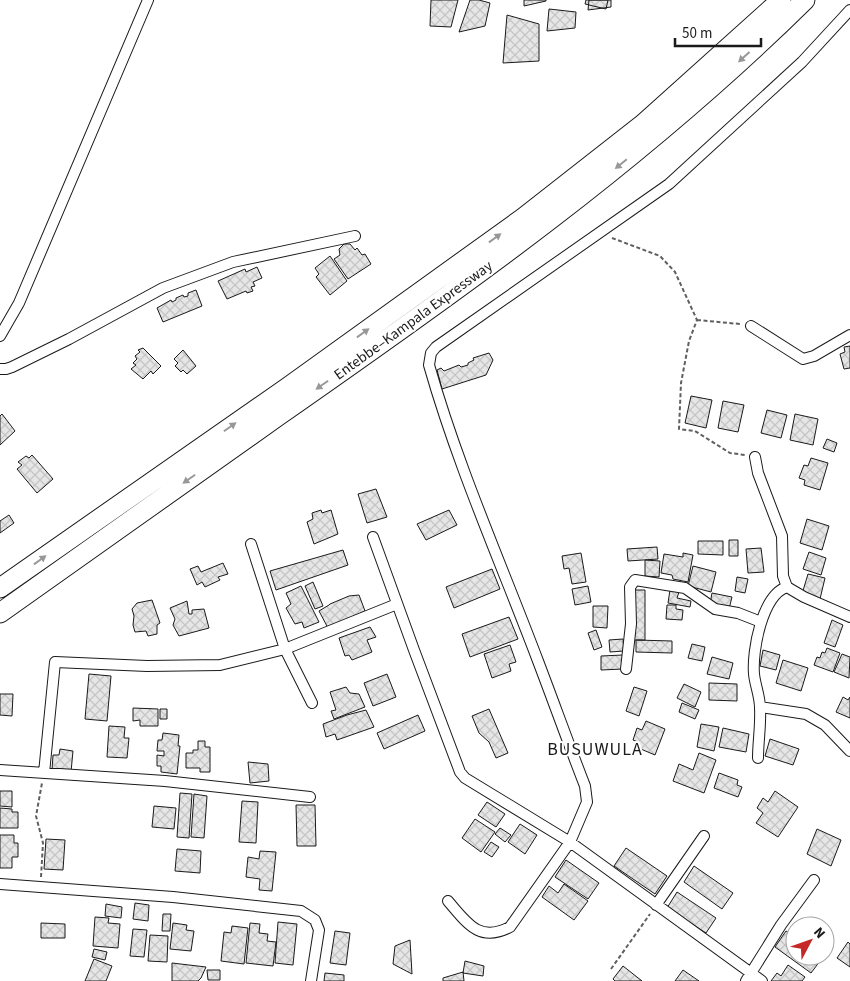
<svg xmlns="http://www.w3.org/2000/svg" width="850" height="981" viewBox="0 0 850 981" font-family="'Source Sans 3',sans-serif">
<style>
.building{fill:url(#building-cross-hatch);stroke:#1a1a1a}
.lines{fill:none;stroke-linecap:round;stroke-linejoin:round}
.street-casing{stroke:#1a1a1a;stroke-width:12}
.highway-casing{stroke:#1a1a1a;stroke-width:21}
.path{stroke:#5f5f5f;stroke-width:2;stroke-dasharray:4 2.5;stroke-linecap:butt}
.street{stroke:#fff;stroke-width:10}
.highway{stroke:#fff;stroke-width:19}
.oneway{fill:#989898}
.labels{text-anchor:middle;stroke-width:4;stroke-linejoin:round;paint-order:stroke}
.street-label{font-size:15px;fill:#1a1a1a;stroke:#fff}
.quarter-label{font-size:18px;letter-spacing:1px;fill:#1a1a1a;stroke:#fff}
</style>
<defs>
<pattern id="building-cross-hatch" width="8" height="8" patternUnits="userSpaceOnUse" patternTransform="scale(1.25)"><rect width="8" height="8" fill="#e6e6e6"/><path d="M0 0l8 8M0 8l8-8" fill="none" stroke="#c5c5c5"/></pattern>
</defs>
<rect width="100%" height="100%" fill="#fff"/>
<!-- building -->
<path class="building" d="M431,0H458L451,27L430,26Z
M470,0H479L490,3L485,26L459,32Z
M524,0H546V1L524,6Z
M586,0H608L606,9L585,4Z
M589,0H611V7L588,10Z
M549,9L576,12L575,28L547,31Z
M507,15L539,24V61L503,63Z
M344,244H350L355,250L357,248L362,255L365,254L371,264L348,279L334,259L340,255L339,249Z
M330,256L347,281L330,295L316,277L319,274L315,268Z
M257,267L262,278L253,282L255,286L251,287L253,291L247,293L246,291L227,299L218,281L245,269L246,272Z
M196,290L202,306L163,322L157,308L171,300L172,302L176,300V298L183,295L184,297L188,296V293Z
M850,346V368L844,369L840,354L845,352L844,347Z
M143,348L161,366L153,374L151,371L143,379L131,369L136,365L133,363L137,359L135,356L140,352L138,350Z
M183,350L196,366L187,374L183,370L181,372L175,366L178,363L174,359Z
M489,353L493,360L486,375L442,389L437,370L441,368L444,371L459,365L461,367L468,365V363L474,360L473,358Z
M691,396L712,400L706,428L685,423Z
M723,401L744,405L738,432L718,428Z
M767,410L787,415L781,438L761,433Z
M2,414L15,431L0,445V416Z
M795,414L818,419L813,445L790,440Z
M827,439L837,443L834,452L823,448Z
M32,455L53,479L37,493L17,469L22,465L18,462L26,456L29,458Z
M811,458L828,463L820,490L804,485L805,480L799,478L804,465L808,466Z
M376,489L387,517L367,523L358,494Z
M321,510L322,513L331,510L338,534L314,544L307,522L313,519L312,513Z
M449,510L457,525L426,540L417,524Z
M9,515L14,523L0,533V521Z
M807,519L829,526L822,550L800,543Z
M729,540H738V556H729Z
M698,541H723V555L698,554Z
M657,547L658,559L628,561L627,549Z
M761,548L764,572L748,573L746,549Z
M343,550L348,565L276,590L270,571Z
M809,552L826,558L821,575L803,569Z
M581,553L586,582L572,584L569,568L564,569L562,556Z
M683,553L693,555L688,582L673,579L672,575L661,573L664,554L683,557Z
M645,560L660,561L659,577L645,576Z
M223,563L228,574L218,577L220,580L205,587L202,582L197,585L190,569L198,566L201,572Z
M693,566L716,572L711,592L688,586Z
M492,569L500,589L454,608L446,587Z
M808,574L825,578L820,599L802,594Z
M737,577L748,579L745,593L735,591Z
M313,582L323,606L315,609L305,586Z
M301,586L319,622L304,628L302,622L295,624L286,608L291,604L286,593Z
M588,586L591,602L575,605L572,589Z
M634,590H645V640H633Z
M670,590L679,592L677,598L691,601L690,607L668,603Z
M712,593L732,597L729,609L710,604Z
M359,595L365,611L328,628L319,611L329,605L330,604L349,596Z
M152,600L160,623L157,625V634L148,636L146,631L135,632L133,625L134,616L132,609L137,603Z
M187,601L189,614H192V610L204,609L209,628L179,636L173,625L175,619L170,608Z
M667,605H676V609L683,610L682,620L666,619Z
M593,606H608L607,628L593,627Z
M509,617L518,639L470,657L462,634Z
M832,620L843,625L835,647L824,643Z
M370,627L376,637L367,640L372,652L352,660L349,655L345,656L339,638Z
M596,630L602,647L594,650L588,633Z
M623,639L624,651L610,652L609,640Z
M636,640L672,641V653L636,652Z
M692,644L705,647L702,661L688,658Z
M510,645L516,662L509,664L511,671L492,678L484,654Z
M827,648L840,653L833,672L814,665L817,657L820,658L822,652L825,653Z
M763,650L780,655L776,670L760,666Z
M842,654L850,657L849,678L834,672Z
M623,655V669L601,670V656Z
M712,657L733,663L729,679L707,674Z
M783,660L808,668L801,691L776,683Z
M89,674L111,676L107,721L85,719Z
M387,674L396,697L373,706L364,683Z
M709,683L737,684V701L709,700Z
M684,684L701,692L695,707L677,698Z
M346,687L350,693L359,694L365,707L334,719L331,711L336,710L330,692Z
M634,687L647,691L639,716L626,711Z
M0,694H13L12,716L0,715Z
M843,697L848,700L850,697V718L836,712Z
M682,703L699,710L695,719L679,712Z
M133,708L158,709V726H140V720L133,721Z
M160,709H167V719H160Z
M489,709L508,753L496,758L489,742L479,733L472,716Z
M366,710L374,727L337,740L335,734L326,737L323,724L347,715Z
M418,715L425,731L384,749L377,733Z
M646,721L665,729L655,755L636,747L638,742L633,740L637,728L642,730Z
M701,724L719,727L714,751L697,747Z
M109,726L125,727L124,738H129L127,758L107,757Z
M723,728L749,734L746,752L719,747Z
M163,733L179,735L178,746H180L177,774L161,772V766H157V755L164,756V751H157L158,740H162Z
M770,739L799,749L793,765L765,756Z
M198,741H205V747H210V772H200V768H186V753H193V750H198Z
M60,749L73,751L71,772L52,770L53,755H59Z
M699,753L716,760L704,793L673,781L679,764L693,770Z
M248,762L268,764L269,781L250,783Z
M719,773L738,780L737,785L742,787L738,797L714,788Z
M0,791H12V807L0,806Z
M775,791L798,807L778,837L756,823L763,813L757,808L763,798L768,802Z
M180,793L192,794L189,838L177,837Z
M194,794L207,796L204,838L191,837Z
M242,801L258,802L256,843L239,842Z
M487,802L505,814L496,827L478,815Z
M296,805H315L316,846H297Z
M154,806L176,808L174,829L152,827Z
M0,808L12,809V812H18V828H0Z
M475,819L495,832L481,852L462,838Z
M520,824L537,835L525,854L508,842Z
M500,828L511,835L505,842L495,834Z
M817,829L841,840L831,866L807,854Z
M0,835H14V843H18V857H12V868H0Z
M46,839L65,840L63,870L44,869Z
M491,842L499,847L492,857L484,852Z
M626,848L667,876L655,894L614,866Z
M177,849L201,851L200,873L175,871Z
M260,851L276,852L272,891L259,890L260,879L246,877L248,857L259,859Z
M566,860L599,883L588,899L555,877Z
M694,866L733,893L722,909L684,882Z
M564,884L588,901L574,920L542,897L549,886L558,893Z
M677,892L716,918L706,933L667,908Z
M135,903L149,905L148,921L133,919Z
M106,904L122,907L121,918L105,916Z
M163,914H171L170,931H162Z
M95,917L109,918L108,923L120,924L118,948L93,946Z
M278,922L297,924L293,965L275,963Z
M41,923L65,924V938H41Z
M173,923L187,925L186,930L194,931L191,951L170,949Z
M250,923L260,924L259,933L268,934L267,941L276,942L273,966L246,963Z
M232,926L248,928L244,964L221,961L224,932L231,933Z
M133,929L147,930L144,957L130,956Z
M335,931L350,933L346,965L330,963Z
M786,931L795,937V956L823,957L811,973L775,947Z
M150,935L168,936L167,962L148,961Z
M410,940L412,974L393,964L395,946Z
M848,942L850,944V967L837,958Z
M94,949L107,952L105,960L92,957Z
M94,959L112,966L106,981H85Z
M465,961L484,966L483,976L463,973Z
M172,963L206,967L201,978L198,981H172Z
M788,965L805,977L802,981H771L777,973L781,976Z
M623,966L642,981H615L613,979Z
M207,970H220V980H208Z
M683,970L699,981H675Z
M463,972L464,981H443V978Z
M325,973L344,975V981H324Z"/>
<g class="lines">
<!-- street casing -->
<g class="street-casing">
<path id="street" d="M751,326L803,359L814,356L850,335
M0,336L19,303L148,0
M0,369H6L12,367L69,339L163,288L233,262L355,236
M755,457L758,473L782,536L783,576L787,587L804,597L850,617
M373,537L414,650L460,772L465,778L570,842L762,981
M251,544L285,649L312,703
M626,669L631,624L630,587L635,580L685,588L715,609L738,613L761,622
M760,707L806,714L825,725L850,751
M758,758C758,742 761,725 760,708C760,696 755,685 754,674C752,651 762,595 787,587
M0,770L165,781L310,797
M44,773L55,662L147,666L220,665L285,649L397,604
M0,884L173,897L301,911L315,920L319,930L311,981
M448,901C467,923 479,943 510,927L570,842L587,802L585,786C569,745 554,703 538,661C501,563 458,467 429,365L431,353L436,347L669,184L802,62L850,10
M656,905L704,836
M746,981L781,925L814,880"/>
</g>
<!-- highway casing -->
<g class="highway-casing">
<path id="highway" d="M0,588L288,387L523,218L643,124L781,0
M0,613C93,548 185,481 278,416C463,287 644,159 805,0"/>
</g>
<!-- path -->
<path class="path" d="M612,238L660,256L675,272L697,320L689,341L681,383L679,429L695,431L730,453L745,455
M697,320L740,324
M41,877L43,843L36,816L42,783
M611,969L650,914"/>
<!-- street -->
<use href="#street" class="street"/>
<!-- highway -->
<use href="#highway" class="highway"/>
</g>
<!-- one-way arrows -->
<defs><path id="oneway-solid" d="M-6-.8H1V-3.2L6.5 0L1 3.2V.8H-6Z" transform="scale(1.25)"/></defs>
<g class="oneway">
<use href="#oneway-solid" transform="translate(744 57) rotate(138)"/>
<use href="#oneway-solid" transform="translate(621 164) rotate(141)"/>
<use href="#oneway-solid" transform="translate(495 238) rotate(-36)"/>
<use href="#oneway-solid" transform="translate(363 333) rotate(-36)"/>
<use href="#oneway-solid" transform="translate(322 385) rotate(145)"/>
<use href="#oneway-solid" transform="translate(230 427) rotate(-35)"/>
<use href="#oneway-solid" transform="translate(189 479) rotate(145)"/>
<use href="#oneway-solid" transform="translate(40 560) rotate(-36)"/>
</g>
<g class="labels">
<!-- street labels -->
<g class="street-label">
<text transform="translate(413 320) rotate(-36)" y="5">Entebbe–Kampala Expressway</text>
</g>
<!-- quarter labels -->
<g class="quarter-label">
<text x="595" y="755">BUSUWULA</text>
</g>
</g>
<!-- north arrow -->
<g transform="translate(810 941) rotate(49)"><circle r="24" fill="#ffffff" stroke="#a3a3a3"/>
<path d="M0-4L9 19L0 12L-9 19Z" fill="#c62828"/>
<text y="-8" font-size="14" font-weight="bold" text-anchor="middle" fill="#1a1a1a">N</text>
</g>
<!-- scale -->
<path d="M675 38v8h86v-8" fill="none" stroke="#1a1a1a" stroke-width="2.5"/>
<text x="682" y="38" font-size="15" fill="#1a1a1a" stroke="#ffffff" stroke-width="4" paint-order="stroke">50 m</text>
</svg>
